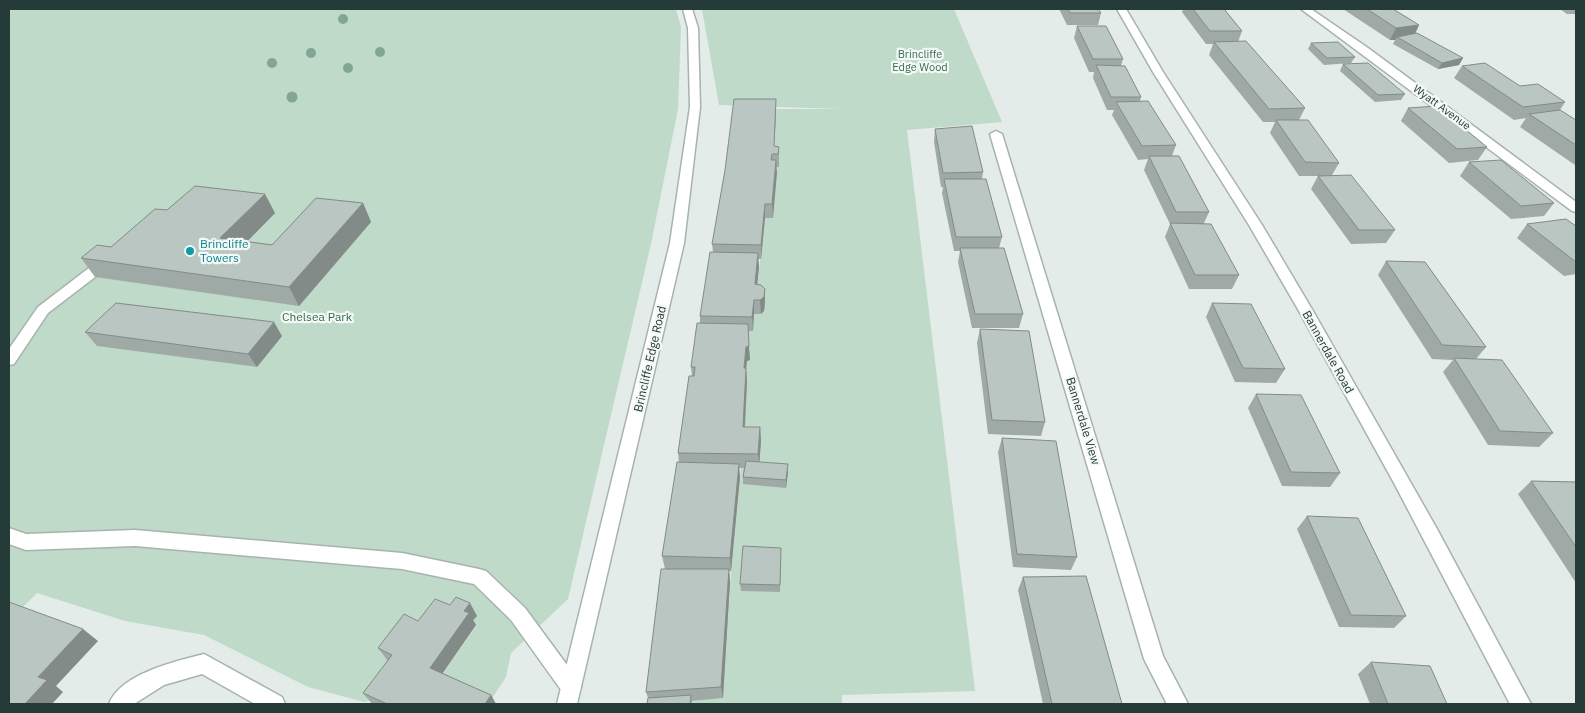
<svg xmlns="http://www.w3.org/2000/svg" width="1585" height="713" viewBox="0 0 1585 713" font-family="'IBM Plex Sans',sans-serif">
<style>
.green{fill:#bfdac9}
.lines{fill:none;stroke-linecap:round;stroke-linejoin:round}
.service-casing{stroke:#a7b3b0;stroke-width:3}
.minor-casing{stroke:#a7b3b0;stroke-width:3}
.service{fill:#fff;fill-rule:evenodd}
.minor{fill:#fff;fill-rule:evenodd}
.tree{fill:#83a694}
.wall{fill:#9faaa7}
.shaded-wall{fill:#828b88}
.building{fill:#b9c6c2;stroke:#828b88}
.culture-dot{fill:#0f9aa8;stroke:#f4f9f7;stroke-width:2}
.labels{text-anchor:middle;stroke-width:4.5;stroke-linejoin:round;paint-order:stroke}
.far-park-label{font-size:11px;fill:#346d4e;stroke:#f4f9f7}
.far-street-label{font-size:11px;fill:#253b37;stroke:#f4f9f7}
.culture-label{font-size:12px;fill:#0d838f;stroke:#f4f9f7;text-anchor:start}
.park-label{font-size:12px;fill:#346d4e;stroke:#f4f9f7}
.street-label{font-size:12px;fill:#253b37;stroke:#f4f9f7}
</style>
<rect width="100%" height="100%" fill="#e4ece9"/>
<!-- green -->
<path class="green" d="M9,9H676L681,27L678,109L651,244L568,599L511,653L506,677L489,703L438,680L476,626L471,623L476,616L387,660L401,667L373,699L364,702L308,687L204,635L125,621L37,593L9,621Z
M702,9H954L1002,122L907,130L975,691L842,695V704H692V701L723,698L731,571L741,468H758L744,441L747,382L745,381L747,361L750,360V348L748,347L749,331H753L754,314H761L764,311L765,303L762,299L756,297L765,218H773L775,185L772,173V167H779V160H774L776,112L735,109H843L719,105Z"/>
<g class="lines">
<!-- service casing -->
<g class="service-casing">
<path id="service" d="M107,257L112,258L114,261L112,264L48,313L14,364L9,365V349L38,307L102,258Z
M9,528L26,534L135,530L402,553L479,569L486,571L525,608L578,680L581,687L578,694L571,697L564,694L511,620L474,584L402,569L135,546L26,550L9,544Z"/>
</g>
<!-- minor casing -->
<g class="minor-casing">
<path id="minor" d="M683,9H692L698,28L700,107L684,243L577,704H557L670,243L690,107L688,28Z
M1117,9H1126L1163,72L1262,225L1313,311L1437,529L1531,704H1510L1394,483L1299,311L1249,225L1153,72Z
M1301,9H1311L1368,48L1576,202V212L1572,211Z
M996,131L1002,134L1163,656L1188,704H1167L1144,659L990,134Z
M204,654L282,697L285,704H255L202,674L164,685L134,704H109C120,674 176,661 204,654Z"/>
</g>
<!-- service -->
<use href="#service" class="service"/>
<!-- minor -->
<use href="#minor" class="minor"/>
</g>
<!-- trees -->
<g class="tree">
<circle cx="343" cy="19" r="5"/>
<circle cx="380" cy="52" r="5"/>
<circle cx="311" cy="53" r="5"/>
<circle cx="272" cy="63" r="5"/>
<circle cx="348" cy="68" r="5"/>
<circle cx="292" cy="97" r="5.5"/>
</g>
<!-- wall -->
<path class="wall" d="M1059,9H1098L1101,13L1098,25H1067Z
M1183,9H1224L1242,31L1238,42L1305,108L1299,120L1339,163L1332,175L1395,230L1386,243L1351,244L1311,189L1318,176H1299L1270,133L1275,122H1263L1209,55L1213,44H1206L1182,12Z
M1343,9H1393L1419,25L1415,34L1463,58L1459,65L1438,69L1393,44L1395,40H1390Z
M1560,9H1576V15L1574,14H1567Z
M1077,26L1123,59L1121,66L1141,97L1140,101L1176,145L1172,156L1209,212L1204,223L1239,275L1232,289H1189L1165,237L1170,224L1144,170L1148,159L1138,160L1112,115L1114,110H1107L1093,78L1094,72H1089L1074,38Z
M1311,43L1355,57L1351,63L1324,65L1308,49Z
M1343,64L1405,94L1401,100L1375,102L1340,71Z
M1462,66L1565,102L1560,110L1576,120V164L1575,165L1520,127L1526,118L1514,120L1454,78Z
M1408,108L1487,147L1478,160L1449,163L1401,121Z
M776,112L774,146L779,147V167H776L773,218H765L761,259H758L759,267L757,284L765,302L764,311L761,314H754L753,331H748L750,360L747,361L746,368L747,382L745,427H760L761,441L759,462L788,472L786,488L743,484V477L744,468H739L740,477L731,571H729L730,582L723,698L692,701V704L648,698L646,692L665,569L662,556L679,462L678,453L692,376L691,367L700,323V316L713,252L712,244Z
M935,129L983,172L982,179L1002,237L999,248L1023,314L1019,328H972L958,262L960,251H954L942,193L943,187H941L934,142Z
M1469,162L1554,203L1544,216L1511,219L1460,176Z
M363,203L371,222L299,306L95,277L81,258L111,247L167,210L275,213L247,241L272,245Z
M1527,224L1576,226V274L1564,276L1517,238Z
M1386,261L1486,347L1476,359L1553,433L1539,447L1488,445L1443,372L1453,360L1432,359L1378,275Z
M1212,303L1285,369L1276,383L1235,382L1206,317Z
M980,329L1045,422L1041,436L988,434L977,343Z
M85,332L282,336L257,367L97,346Z
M1256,394L1340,473L1330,487L1282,486L1248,408Z
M1002,438L1077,557L1071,570L1013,567L998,452Z
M1531,481L1576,482V583L1518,494Z
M1307,516L1406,616L1394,628L1339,627L1297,529Z
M781,554L780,592L741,591L740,584Z
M1023,577L1122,704H1043L1018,590Z
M477,616L473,620L476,625L442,673L491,695L496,704H372L363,693L388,661L378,648L418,621Z
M1371,662L1447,704H1370L1358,674Z"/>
<!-- shaded-wall -->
<path class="shaded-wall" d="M1419,25L1413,38L1397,37L1395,40H1390L1396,28Z
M1463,58L1459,65L1438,69L1442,63Z
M776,99V112L774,154Z
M776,160L777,173L773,218L772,204Z
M265,194L275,213L232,257L220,238Z
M363,203L371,222L299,306L289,287Z
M765,204V218L761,259V245Z
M758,253L759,267L756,298L755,284Z
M765,289V302L764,311L761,314L760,300Z
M754,300V314L753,331L752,317Z
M274,322L282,336L257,367L248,354Z
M749,346L750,360L747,361L745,381L744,368L746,347Z
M746,368L747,382L744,441L743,427Z
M760,427L761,441L759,468L758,454Z
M739,464L740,477L731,571L730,558Z
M788,464V472L786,488V480Z
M729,569L730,582L723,698L721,687Z
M470,603L477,616L473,620L476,625L438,680L430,668L464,611Z
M83,629L98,641L56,686L63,692L52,704H25L38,677Z
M491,695L496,704H485Z"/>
<!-- building -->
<path class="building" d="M1068,9H1098L1101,13H1070Z
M1193,9H1224L1242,31H1210Z
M1367,9H1393L1419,25L1396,28Z
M1077,26H1106L1123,59H1093Z
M1417,33L1463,58L1442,63L1397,37Z
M1246,41L1305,108L1269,109L1214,42Z
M1338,42L1355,57L1327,58L1311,43Z
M1368,63L1405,94L1378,95L1343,64Z
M1485,63L1520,86L1538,84L1565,102L1523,107L1462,66Z
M1096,65L1125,66L1141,97H1111Z
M734,99H776L774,146L779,147L778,154H772L771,160H776L772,204H765L761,245L712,244L725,170Z
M1148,101L1176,145L1142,146L1116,102Z
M1437,106L1487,147L1457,149L1408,108Z
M1560,110L1576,120V145L1529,114Z
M1276,120H1308L1339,163L1305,162Z
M972,126L983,172L943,173L935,129Z
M1149,156H1179L1209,212H1176Z
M1501,160L1554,203L1521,206L1469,162Z
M1351,175L1395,230H1359L1318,176Z
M944,179H986L1002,237H956Z
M195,186L265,194L220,238L272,245L316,198L363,203L289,287L81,258L97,245L111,247L155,209L167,210Z
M1566,219L1576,226V262L1527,224Z
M1170,223L1211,224L1239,275H1195Z
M960,248H1004L1023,314H975Z
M710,252L758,253L755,284L761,285L765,289L764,297L760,300H754L752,317L700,316Z
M1386,261L1425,262L1486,347L1442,345Z
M116,303L274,322L248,354L85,332Z
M1212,303L1251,304L1285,369L1243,368Z
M697,323L748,324L749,346L746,347L744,368H746L743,427H760L758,454L678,453L689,376H694L695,367H691Z
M980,329L1029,331L1045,422L992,420Z
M1454,358L1502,360L1553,433L1500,431Z
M1256,394L1301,395L1340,473L1291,472Z
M1002,438L1056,441L1077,557L1017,554Z
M746,461L788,464L786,480L743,477Z
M677,462L739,464L730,558L662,556Z
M1531,481L1576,482V547Z
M1307,516L1358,518L1406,616L1351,615Z
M743,546L781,548L780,585L740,584Z
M661,569H729L721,687L646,692Z
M1086,576L1122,704H1052L1023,577Z
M456,597L470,603L464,611L469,613L430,668L491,695L485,704H387L363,693L392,655L378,648L404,614L418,621L435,599L450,605Z
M9,602L83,629L38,677L47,680L25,704H9Z
M1371,662L1430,666L1447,704H1388Z
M691,695L690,704H647L648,698Z"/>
<!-- markers -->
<circle class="culture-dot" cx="190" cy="251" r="5"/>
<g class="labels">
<!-- far-park labels -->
<g class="far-park-label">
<text x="920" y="58">Brincliffe<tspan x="920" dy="13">Edge Wood</tspan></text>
</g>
<!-- far-street labels -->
<g class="far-street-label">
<text transform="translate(1442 107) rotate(36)" y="4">Wyatt Avenue</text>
</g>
<!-- culture labels -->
<g class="culture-label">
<text x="200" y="248">Brincliffe<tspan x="200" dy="14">Towers</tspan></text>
</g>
<!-- park labels -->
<g class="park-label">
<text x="317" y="321">Chelsea Park</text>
</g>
<!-- street labels -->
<g class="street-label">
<text transform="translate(1328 352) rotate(61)" y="4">Bannerdale Road</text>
<text transform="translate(650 359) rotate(-77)" y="4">Brincliffe Edge Road</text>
<text transform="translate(1083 421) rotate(73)" y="4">Bannerdale View</text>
</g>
</g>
<!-- border -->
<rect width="1585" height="713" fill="none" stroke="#253b37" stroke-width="20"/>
</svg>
